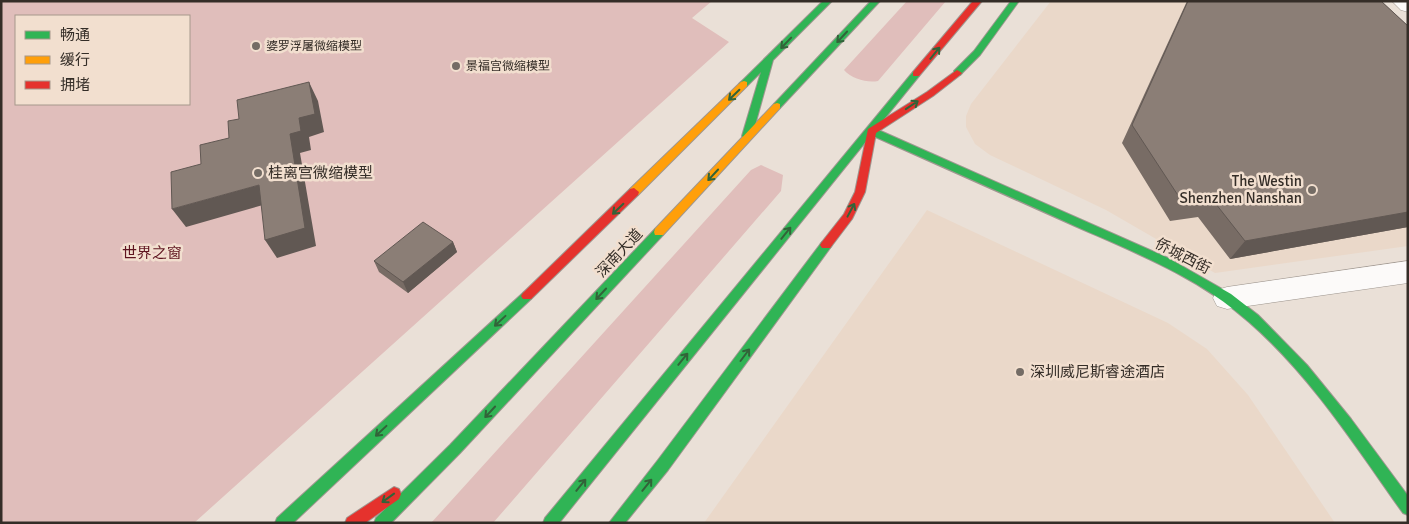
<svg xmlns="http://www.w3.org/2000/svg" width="1409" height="524" viewBox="0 0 1409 524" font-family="Signika,'Noto Sans SC',sans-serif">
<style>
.built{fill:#ead8c9}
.green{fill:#e0bebb;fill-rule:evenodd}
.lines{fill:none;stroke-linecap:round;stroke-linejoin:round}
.street-casing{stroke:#9f9790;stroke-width:1}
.fast-casing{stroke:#9f9790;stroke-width:2}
.slow-casing{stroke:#9f9790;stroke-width:2}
.jam-casing{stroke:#9f9790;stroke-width:2}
.street{fill:#fcfaf9;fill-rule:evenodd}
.fast{fill:#30b455;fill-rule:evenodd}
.slow{fill:#ff9f0a;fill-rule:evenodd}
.jam{fill:#e5322d;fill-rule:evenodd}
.wall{fill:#786c65}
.shaded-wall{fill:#615853}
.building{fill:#8b7e76;stroke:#615853}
.oneway{stroke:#326339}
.poi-dot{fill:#746c65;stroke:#f2dfcf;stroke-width:2}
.labels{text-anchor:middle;stroke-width:5;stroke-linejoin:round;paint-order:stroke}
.far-poi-label{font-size:12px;fill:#342d27;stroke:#f2dfcf;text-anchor:start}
.poi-label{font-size:15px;fill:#342d27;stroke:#f2dfcf;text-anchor:start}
.park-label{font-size:15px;fill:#5f1520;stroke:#f2dfcf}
.street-label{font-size:15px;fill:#342d27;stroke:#f2dfcf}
</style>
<rect width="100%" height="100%" fill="#eae0d7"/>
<!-- built -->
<path class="built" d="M1051,1H1374L1408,35V246L1215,273L1106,210L990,155L975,144L966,127V116L971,104Z
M927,210L1168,323L1207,349L1248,395L1335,523H704Z"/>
<!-- green -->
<path class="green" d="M1,1H712L692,18L729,42L194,523H1ZM16,16H189V104H16Z
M907,1H946L878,81C867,83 852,79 844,70Z
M761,165L783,175L781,191L493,523H431L751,170Z"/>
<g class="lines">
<!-- street casing -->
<g class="street-casing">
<path id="street" d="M1392,1H1408V12L1401,10Z
M1408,261V283L1227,309L1217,306L1213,298L1217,290L1227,287Z"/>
</g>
<!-- fast casing -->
<g class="fast-casing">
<path id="fast" d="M823,1H832L773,60L752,136L750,138H744L742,136L761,72L747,86L744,87L739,84Z
M871,1H880L780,108H774V104Z
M1011,1H1019L980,55L960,75H954V71L974,51Z
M916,71L919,72V76L876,129L1168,258L1231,294L1258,315L1307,365L1351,419L1408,496V515L1403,513C1356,447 1311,376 1249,322C1198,277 1136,253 1075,226C1007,195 939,165 871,135L559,523H543L545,518L913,72Z
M659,228L663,229L664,232L663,235L460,453L391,523H374L376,518L450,445L655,229Z
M826,241L830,242L832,245L830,248L668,470L625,523H609L658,460L822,242Z
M527,291L531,293L533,296L531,299L293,523H275L277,518L523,293Z"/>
</g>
<!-- slow casing -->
<g class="slow-casing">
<path id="slow" d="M744,81L747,82V86L638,195H630L629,192L630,189L741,82Z
M777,103L780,104V108L663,235H655L654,232L655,229L774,104Z"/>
</g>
<!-- jam casing -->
<g class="jam-casing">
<path id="jam" d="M973,1H982L919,76H913V72Z
M957,70L962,73L960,75L933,96L876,133L865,192L852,219L830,248H822L820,245L822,242L844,214L855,192L868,129L927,92Z
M634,188L639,192L638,195L531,299H523L521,296L523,293L630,189Z
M394,487L399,489L401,494L399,499L365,523H345L347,518Z"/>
</g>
<!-- street -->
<use href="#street" class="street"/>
<!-- fast -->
<use href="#fast" class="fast"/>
<!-- slow -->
<use href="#slow" class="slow"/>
<!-- jam -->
<use href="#jam" class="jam"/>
</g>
<!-- wall -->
<path class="wall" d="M1187,1H1381L1408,26V227L1230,259L1198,217L1170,221L1122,143Z
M453,242L457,252L408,293L379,272L374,261Z"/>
<!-- shaded-wall -->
<path class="shaded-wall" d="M309,82L318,101L324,132L309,137L311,150L300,153L316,246L277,258L265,240L290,134L299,118Z
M259,185L270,203L186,227L172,209Z
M1408,212V227L1230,259L1245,241Z
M453,242L457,252L408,293L403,282Z"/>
<!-- building -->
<path class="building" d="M1188,1H1381L1408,26V212L1245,241L1212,199L1183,203L1132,125Z
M309,82L315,114L299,118L301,131L290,134L305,228L265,240L259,185L172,209L171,172L201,164L200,145L229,138L228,121L239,119L237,100Z
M423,222L453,242L403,282L374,261Z"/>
<!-- one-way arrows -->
<defs><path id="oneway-shaft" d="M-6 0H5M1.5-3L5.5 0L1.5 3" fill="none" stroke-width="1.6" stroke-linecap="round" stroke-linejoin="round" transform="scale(1.25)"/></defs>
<g class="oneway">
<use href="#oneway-shaft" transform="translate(842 37) rotate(133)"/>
<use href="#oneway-shaft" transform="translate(786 43) rotate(134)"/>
<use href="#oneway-shaft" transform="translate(935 53) rotate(-51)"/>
<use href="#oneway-shaft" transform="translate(734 95) rotate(136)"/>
<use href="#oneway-shaft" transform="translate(912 105) rotate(-34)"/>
<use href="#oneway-shaft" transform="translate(713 175) rotate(133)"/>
<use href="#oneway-shaft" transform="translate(618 209) rotate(136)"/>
<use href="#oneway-shaft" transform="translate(851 210) rotate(-62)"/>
<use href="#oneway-shaft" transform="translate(786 233) rotate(-51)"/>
<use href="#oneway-shaft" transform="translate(601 294) rotate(133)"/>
<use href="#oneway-shaft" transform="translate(500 321) rotate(137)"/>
<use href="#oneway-shaft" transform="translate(745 355) rotate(-53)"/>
<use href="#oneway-shaft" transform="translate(683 359) rotate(-51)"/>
<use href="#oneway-shaft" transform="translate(490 412) rotate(133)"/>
<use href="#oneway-shaft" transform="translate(381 431) rotate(137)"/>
<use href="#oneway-shaft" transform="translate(581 485) rotate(-51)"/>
<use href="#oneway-shaft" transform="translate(647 485) rotate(-51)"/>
<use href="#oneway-shaft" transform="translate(388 498) rotate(144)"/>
</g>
<!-- markers -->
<g class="poi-dot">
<circle cx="256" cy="46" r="5"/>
<circle cx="456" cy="66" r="5"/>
<circle cx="258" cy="173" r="5"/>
<circle cx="1312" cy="190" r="5"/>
<circle cx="1020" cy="372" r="5"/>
</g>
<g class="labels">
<!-- far-poi labels -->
<g class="far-poi-label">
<text x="266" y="50">婆罗浮屠微缩模型</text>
<text x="466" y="70">景福宫微缩模型</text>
</g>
<!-- poi labels -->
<g class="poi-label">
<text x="268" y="178">桂离宫微缩模型</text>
<text x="1302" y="186" text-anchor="end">The Westin<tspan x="1302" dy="17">Shenzhen Nanshan</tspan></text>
<text x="1030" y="377">深圳威尼斯睿途酒店</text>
</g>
<!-- park labels -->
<g class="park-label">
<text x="152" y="258">世界之窗</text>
</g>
<!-- street labels -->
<g class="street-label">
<text transform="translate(619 253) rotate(-47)" y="5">深南大道</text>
<text transform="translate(1183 256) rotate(27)" y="5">侨城西街</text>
</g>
</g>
<!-- border -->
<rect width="1409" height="524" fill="none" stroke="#342d27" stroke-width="5"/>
<!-- legend -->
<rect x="15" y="15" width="175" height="90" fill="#f2dfcf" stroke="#a6988c"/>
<rect x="25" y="31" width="25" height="8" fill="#30b455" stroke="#a6988c"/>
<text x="60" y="40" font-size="15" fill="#342d27">畅通</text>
<rect x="25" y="56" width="25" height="8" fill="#ff9f0a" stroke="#a6988c"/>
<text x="60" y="65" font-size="15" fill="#342d27">缓行</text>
<rect x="25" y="81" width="25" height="8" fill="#e5322d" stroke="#a6988c"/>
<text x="60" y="90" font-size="15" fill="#342d27">拥堵</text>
</svg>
